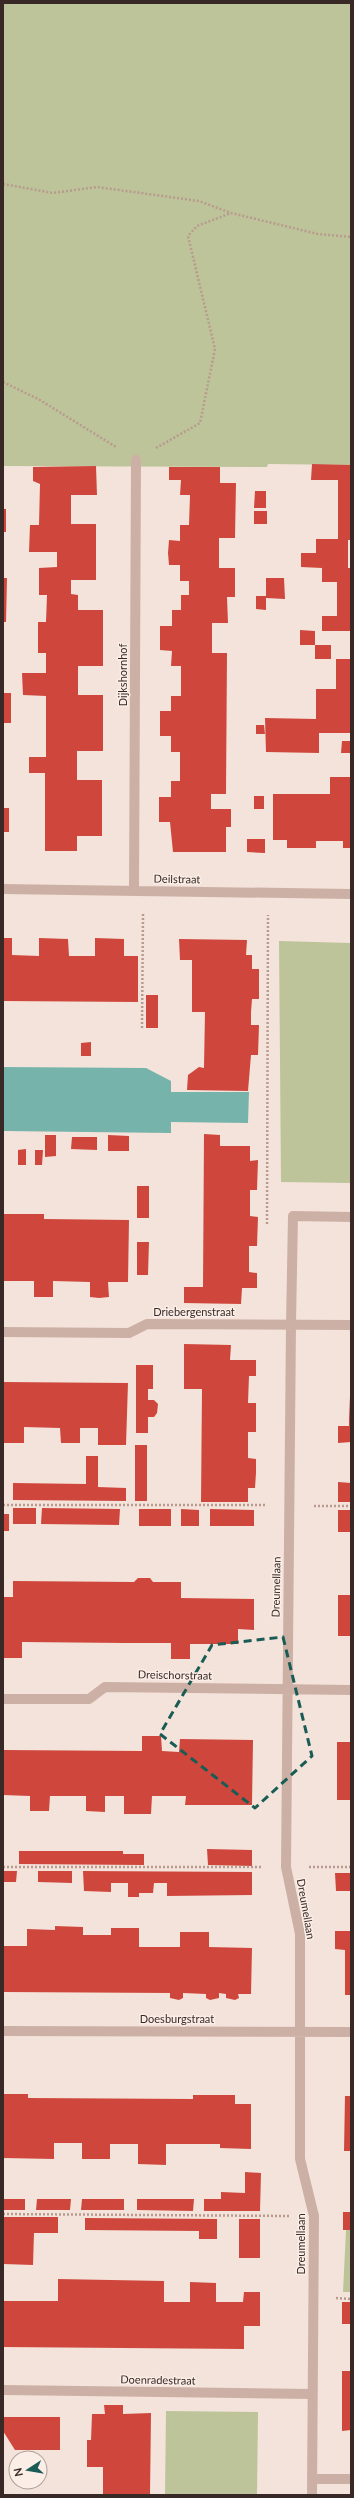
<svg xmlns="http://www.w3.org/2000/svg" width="354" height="2498" viewBox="0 0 354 2498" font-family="Lato,sans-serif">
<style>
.green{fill:#bdc499}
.water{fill:#76b3ab}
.building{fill:#cf473c}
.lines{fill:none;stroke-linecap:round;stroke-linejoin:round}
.path{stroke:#b89a8f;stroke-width:2.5;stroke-dasharray:2 2;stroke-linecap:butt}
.lane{stroke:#cdb0a5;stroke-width:10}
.street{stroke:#cdb0a5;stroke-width:10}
.marked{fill:none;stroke:#195c55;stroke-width:3;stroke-dasharray:8 5;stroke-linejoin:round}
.labels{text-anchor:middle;stroke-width:3;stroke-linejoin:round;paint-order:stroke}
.street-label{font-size:11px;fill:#382927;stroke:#fbeee6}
</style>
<rect width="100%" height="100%" fill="#f4e3da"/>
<!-- green -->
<path class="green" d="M3,3H351V465L268,464L267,467L3,466Z
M279,941L351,943V1183L281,1182Z
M346,2230H351V2292H343Z
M166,2411L258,2412L257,2495H165Z"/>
<!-- water -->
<path class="water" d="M3,1067L146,1068L171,1081V1092H249L248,1123L171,1122V1133L3,1131Z"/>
<!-- building -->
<path class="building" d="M312,464L351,465V540H348V568H351V631H322V616H337V582H322V568L301,567V553H316V539H338V480H311Z
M96,466L97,495H71V524H96V580H71V594L78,595V610H103V666H78V695H103V751H77V780H102V836H77V851H45V773H29V757H46V696L23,695L22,673H46V653H38V622H46L47,595H39V568L57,567V552H29L30,525H39L40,484L33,481V467Z
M169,467H220V483H236L235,538H219V568H235V597H227L228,623H212V653H227L226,794H211V809H231V827H226V852H173L170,822H159V797H171V781H180V752H171V736H160V711H171V696H181V666H171L172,651L160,650V626H172V610H181V595H189V581H180V565H169L168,553L169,540L180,541V525H189L190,495H180L181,480H169Z
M255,491H266V508H254Z
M3,509H6V532H3Z
M254,511H267V524H254Z
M3,578H7L6,622H3Z
M266,578H284L285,599L266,598V610L256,609V596H266Z
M300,630L315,631V645H331V659H315V645H300Z
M336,659H351V733H319V753L266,752L265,718L316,719V689H336Z
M3,693H11V723H3Z
M256,725H264L265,734H256Z
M342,741H351V753H341Z
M330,777H351V848H343V841H316V848H287V840H273V794H330Z
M254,796H264V809H254Z
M3,808H9V832H3Z
M247,839H265V853L247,852Z
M3,938H12V955L39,956V938L68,939L69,956H95V938L124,939V956H138V1002L3,1001Z
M179,939L247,940L246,955H252V969H259V999H252L251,1012V1025H259L258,1055H251L248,1091L187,1090L188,1075L199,1067L204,1068L205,1012H192V960H180Z
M146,995H158V1028H146Z
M91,1042V1056H81V1043Z
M204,1134L220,1135V1146H250V1161L258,1160L257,1190H250V1216L258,1217L257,1246H249V1272L257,1273V1288H242L241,1304L184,1303V1287H203Z
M45,1135H56V1156L45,1157Z
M108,1135L129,1136V1151H108Z
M72,1137H97V1150L71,1149Z
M26,1149V1165H18V1150Z
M35,1150H43L42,1165H35Z
M137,1186H149V1218H137Z
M3,1214H44V1219L129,1220L128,1282H108L109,1297L99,1298L90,1297V1282L53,1281V1297H34V1281H3Z
M137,1242H149L148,1275H137Z
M184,1344L231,1345L230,1360H256V1376H249L248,1403H256V1432H248V1458L256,1459V1473L255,1488H248V1502H201L202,1389H184Z
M136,1365H153V1389H148V1400H154L158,1404L157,1413L154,1417H148V1433H136Z
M3,1382L128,1383L126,1445H98V1428H80V1443H61L60,1428L24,1427V1443H3Z
M349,1396L351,1442L338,1443V1426H349Z
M135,1445H147V1501H135Z
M86,1456H98V1487L126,1488V1501L13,1500V1483L86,1484Z
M338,1482L351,1483V1502H338Z
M13,1508H36V1524H13Z
M42,1508L120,1509L119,1525L41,1524Z
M139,1509H171V1526H139Z
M181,1509L199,1510V1526H181Z
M210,1509L254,1510V1526H210Z
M338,1510H351V1532H338Z
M3,1514H9V1531H3Z
M138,1578H150L153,1582H181V1598L254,1599V1630L238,1629V1644H190V1659H171V1643H125L22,1642V1658H3V1597H13V1581L134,1582Z
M338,1595H351V1636H338Z
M142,1736H161L162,1751L179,1752L180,1739L253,1740L252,1805H185L186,1796H152L151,1814H124V1796H105V1812L86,1811V1796H50L49,1811H30V1796L3,1795V1750L142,1751Z
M337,1742H351V1800H337Z
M207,1849L252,1850V1866L208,1865Z
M19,1851H123V1854H144V1865L19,1864Z
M3,1871H17L16,1882H3Z
M38,1871H72V1883L38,1882Z
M83,1871L252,1872V1895L167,1896V1883H154L153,1893H139V1897H128V1883H111V1892L84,1891Z
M335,1873H351V1891H336Z
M55,1926L83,1927V1935H111V1928H139V1947H180V1932H209V1947L252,1948L251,1994H238L239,1998L235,2000L226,1998V1994L219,1993V1998L210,2000L206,1998V1994L183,1993V1998L179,2000L170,1998V1993L3,1992V1946H27V1929L55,1930Z
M335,1931H351V1995H345V1950L335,1949Z
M3,2094H28V2098L193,2099V2095H235V2104H251V2149L220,2148V2144H166V2165L138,2164V2144H110V2159H82V2143H54V2159L3,2158Z
M345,2096H351V2151H344Z
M245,2172L261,2173L260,2211H204V2199H221V2192L245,2193Z
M3,2199H25V2210H3Z
M37,2199H71L70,2210H36Z
M82,2199H124V2210H81Z
M137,2199H194L193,2211L137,2210Z
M343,2212H351V2230H343Z
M3,2217H58V2233H34L33,2265L3,2264Z
M85,2218L217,2219V2239H199V2231L85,2230Z
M239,2219H260V2258H239Z
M58,2279L164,2281V2302H190V2282L216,2283V2302H243L244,2292H260V2326H244V2349L3,2347L4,2301H58Z
M342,2302H351V2324H342Z
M342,2371H351V2430L342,2431Z
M104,2405H123V2414L151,2413L150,2495H103V2467H87V2440H91L92,2414H105Z
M3,2417H60V2450H15L3,2431Z"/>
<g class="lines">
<!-- path -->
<path class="path" d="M3,184L53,193L97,187L199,201L231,213L318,234L351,237
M3,382L40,400L116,447
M156,448L200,423L215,349L188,236L197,226L231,213
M142,1028L143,914
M267,1224L268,915
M3,1505H267
M314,1506H351
M3,1867H262
M309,1867H351
M3,2214L290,2216
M336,2298L351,2299"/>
<!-- lane -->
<path class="lane" d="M291,1324L293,1216L351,1217"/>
<!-- street -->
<path class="street" d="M3,889L351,894
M134,891L136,460
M291,1324L286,1867L300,1934V2159L314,2216L312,2495
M3,1332L129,1333L147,1324L351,1325
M3,1699H89L105,1687L351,1690
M3,2031L351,2032
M3,2390L312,2394
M312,2479H351"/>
</g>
<!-- marked area -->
<path class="marked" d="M283,1637L312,1756L255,1808L160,1734L212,1645Z"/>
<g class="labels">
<!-- street labels -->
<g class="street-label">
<text transform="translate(123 675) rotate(-90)" y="4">Dijkshornhof</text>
<text transform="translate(177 879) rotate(1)" y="4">Deilstraat</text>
<text x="194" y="1316">Driebergenstraat</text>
<text transform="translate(276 1587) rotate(-89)" y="4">Dreumellaan</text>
<text transform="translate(175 1675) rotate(1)" y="4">Dreischorstraat</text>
<text transform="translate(306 1909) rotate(80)" y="4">Dreumellaan</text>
<text x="177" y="2023">Doesburgstraat</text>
<text transform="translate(301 2244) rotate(-90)" y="4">Dreumellaan</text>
<text transform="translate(158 2380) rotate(1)" y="4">Doenradestraat</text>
</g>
</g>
<!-- border -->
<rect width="354" height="2498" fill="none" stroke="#382927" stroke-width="8"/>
<!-- north arrow -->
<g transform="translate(28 2470) rotate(258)"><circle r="19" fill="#fbeee6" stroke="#ad9f9a"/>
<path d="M0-3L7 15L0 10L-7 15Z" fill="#195c55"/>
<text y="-6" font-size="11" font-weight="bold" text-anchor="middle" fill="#382927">N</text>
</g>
</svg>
